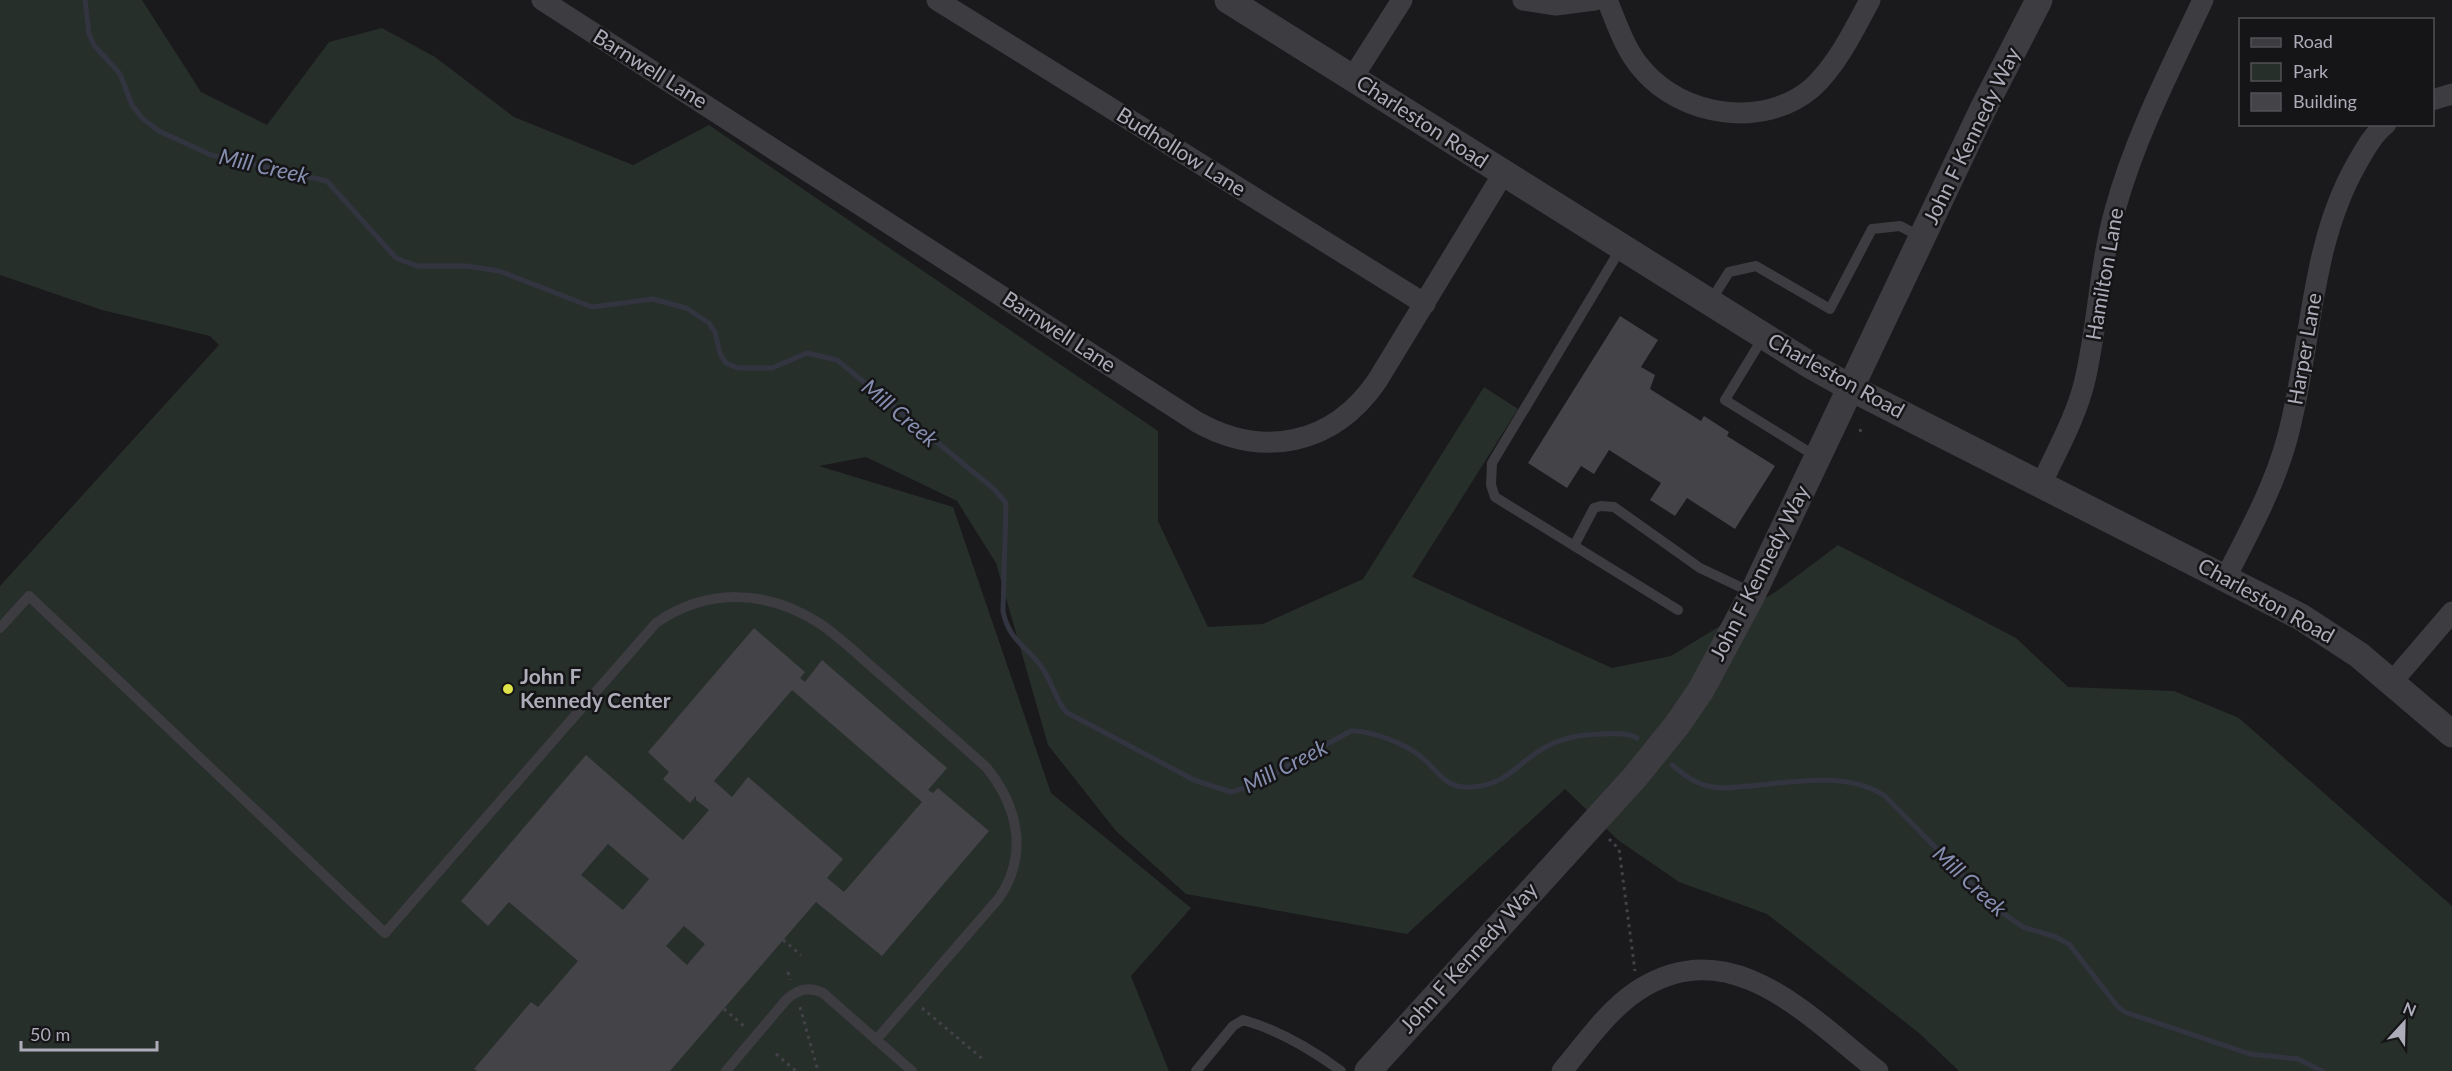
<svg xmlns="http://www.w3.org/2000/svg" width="2452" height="1071" viewBox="0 0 2452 1071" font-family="Lato,sans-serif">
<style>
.green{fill:#272f2b}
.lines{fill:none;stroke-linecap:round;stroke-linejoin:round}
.stream{stroke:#323540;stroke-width:5}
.building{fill:#444348;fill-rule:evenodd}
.path{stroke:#434248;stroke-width:3;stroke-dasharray:3 4.5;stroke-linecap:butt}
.service{stroke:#3d3c41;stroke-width:10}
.minor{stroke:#3d3c41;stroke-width:21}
.tertiary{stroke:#3d3c41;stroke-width:27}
.poi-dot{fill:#e0e24a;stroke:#151416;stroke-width:2}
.labels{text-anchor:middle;stroke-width:5;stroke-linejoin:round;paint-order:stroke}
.street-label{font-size:21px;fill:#adacb9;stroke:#151416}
.poi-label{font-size:21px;font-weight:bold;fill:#adacb9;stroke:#151416;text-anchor:start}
.water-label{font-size:22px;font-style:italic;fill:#878fb1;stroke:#151416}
</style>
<rect width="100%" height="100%" fill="#1a191b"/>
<!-- green -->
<path class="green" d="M0,0H142L201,92L267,125L329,42L382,28L435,57L514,117L633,165L709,125L1158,431V521L1208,627L1263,624L1363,579L1484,387L1518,409L1412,577L1612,668L1671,656L1777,591L1838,545L2016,638L2068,687L2174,691L2239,718L2452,906V1071H1959L1919,1033L1767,914L1679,882L1618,840L1565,789L1407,934L1186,894L1116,831L1048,745L996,563L957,501L866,457L819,466L953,507L1051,793L1191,908L1131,976L1169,1071H0V586L219,345L210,336L102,310L0,275Z"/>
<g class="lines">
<!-- stream -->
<path class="stream" d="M85,0L89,34L94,45L120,74L132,105L142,118L159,131L211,155L327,181L396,258L417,266H467L499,271L592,307L653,299L686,308L709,323L715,332L720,354L726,363L738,368H772L807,353L837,360L994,489L1006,503L1003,611C1009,642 1027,645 1043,669C1052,683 1055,698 1066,712L1194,780L1231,792L1261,783L1297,760L1351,731C1370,730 1406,744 1420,756C1439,770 1444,790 1473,787C1508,784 1517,763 1544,748C1563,737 1580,735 1601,734C1614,734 1626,732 1637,738
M1672,765C1683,774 1694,783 1708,786C1721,790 1736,787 1749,786C1793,782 1846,771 1885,796L1994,907L2023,927L2056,937L2069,944L2118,1007L2125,1012L2250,1054L2298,1059L2322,1071"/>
</g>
<!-- building -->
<path class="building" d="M1620,316L1658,340L1641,367L1655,375L1650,389L1701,421L1704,416L1729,432L1727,436L1775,466L1735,529L1687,498L1675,516L1650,500L1661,483L1609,450L1594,474L1581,466L1567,488L1528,463Z
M754,628L805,672L800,678L805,682L822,660L947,768L928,790L933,793L938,788L989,831L882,956L816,902L670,1071H477L474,1069L531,1002L538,1007L578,961L509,902L488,926L461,901L586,755L683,840L709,810L696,800V796L690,803L663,779L669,772L648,752ZM792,690L922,802L844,892L827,878L843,859L748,777L732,797L714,781ZM608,844L649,879L623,910L581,875ZM684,926L705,944L687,965L666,946Z"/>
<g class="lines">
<!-- path -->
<path class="path" d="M1860,429L1861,433
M1609,839L1619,849L1635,971
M783,940L801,955
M788,972L790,980
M800,1007L818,1071
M922,1008L985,1061
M724,1009L745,1027
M776,1054L796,1071"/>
<!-- service -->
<path class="service" d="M1621,248L1492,463L1491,485L1495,497L1678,610
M1710,302L1729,272L1756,266L1830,309L1872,229L1900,226L1923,238
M1764,336L1725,400L1817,457
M1574,546L1594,508L1601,506L1614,507L1700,568L1753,593
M0,628L29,596L385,933L656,623C707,588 766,589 819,623C843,639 864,661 886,679C919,708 953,737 986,767C1018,806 1029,854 999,898L876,1040
M726,1071L786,1000C797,989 809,986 823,993L912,1071
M1196,1071L1233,1026L1243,1020C1279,1030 1311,1049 1341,1071"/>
<!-- minor -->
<path class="minor" d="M542,0L1197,422C1263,459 1333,445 1377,381L1503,174
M937,0L1425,304
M1523,0L1556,5L1595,0
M1607,0C1617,24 1625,50 1642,69C1682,117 1764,129 1812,88C1837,65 1854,30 1870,0
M1353,77L1402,0
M2432,100L2452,94
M2041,485C2056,452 2075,419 2084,384C2098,327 2099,267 2115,210C2135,137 2171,68 2203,0
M2226,577C2249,532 2274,487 2287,439C2312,348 2309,248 2356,165C2364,151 2373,134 2386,124
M2392,682L2452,612
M1562,1071C1585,1044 1607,1011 1637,991C1731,929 1810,1018 1878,1071"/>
<!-- tertiary -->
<path class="tertiary" d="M1228,0L1810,365L1851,388L2301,617L2359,655L2452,734
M1368,1071L1635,777L1677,725L1701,690L1753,593L1983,109L2039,0"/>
</g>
<!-- markers -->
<circle class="poi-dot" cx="508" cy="689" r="6"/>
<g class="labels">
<!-- street labels -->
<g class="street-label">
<text transform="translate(650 69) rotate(32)" y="7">Barnwell Lane</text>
<text transform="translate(1422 122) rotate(33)" y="7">Charleston Road</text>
<text transform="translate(1972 136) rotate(-64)" y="7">John F Kennedy Way</text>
<text transform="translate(1181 152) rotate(32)" y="7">Budhollow Lane</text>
<text transform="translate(2105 274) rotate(-80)" y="7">Hamilton Lane</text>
<text transform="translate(1059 332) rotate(33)" y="7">Barnwell Lane</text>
<text transform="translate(2305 349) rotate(-80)" y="7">Harper Lane</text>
<text transform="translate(1836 376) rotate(29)" y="7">Charleston Road</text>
<text transform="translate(1760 573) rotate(-63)" y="7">John F Kennedy Way</text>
<text transform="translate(2266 601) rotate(29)" y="7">Charleston Road</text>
<text transform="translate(1469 958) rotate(-48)" y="7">John F Kennedy Way</text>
</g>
<!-- poi labels -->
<g class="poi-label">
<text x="520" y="684">John F<tspan x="520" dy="24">Kennedy Center</tspan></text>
</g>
<!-- water labels -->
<g class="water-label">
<text transform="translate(264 166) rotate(13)" y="8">Mill Creek</text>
<text transform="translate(900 413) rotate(40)" y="8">Mill Creek</text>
<text transform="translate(1285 766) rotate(-27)" y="8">Mill Creek</text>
<text transform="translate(1970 881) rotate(43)" y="8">Mill Creek</text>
</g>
</g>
<!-- legend -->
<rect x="2239" y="18" width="195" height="108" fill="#151416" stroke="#525157" stroke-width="1.5"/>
<rect x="2251" y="38" width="30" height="9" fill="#3d3c41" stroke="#525157" stroke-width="1.5"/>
<text x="2293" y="48" font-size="18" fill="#adacb9">Road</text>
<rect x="2251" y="63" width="30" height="18" fill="#272f2b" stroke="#525157" stroke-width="1.5"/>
<text x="2293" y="78" font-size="18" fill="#adacb9">Park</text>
<rect x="2251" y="93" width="30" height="18" fill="#444348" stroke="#525157" stroke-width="1.5"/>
<text x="2293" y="108" font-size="18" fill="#adacb9">Building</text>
<!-- north arrow -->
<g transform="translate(2404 1023) rotate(22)" stroke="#151416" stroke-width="4.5" paint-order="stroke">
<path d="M0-4.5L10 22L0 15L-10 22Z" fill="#adacb9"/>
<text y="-9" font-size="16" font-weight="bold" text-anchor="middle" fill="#adacb9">N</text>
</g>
<!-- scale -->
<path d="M21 1041v9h136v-9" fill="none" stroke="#adacb9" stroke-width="3"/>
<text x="30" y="1041" font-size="18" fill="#adacb9" stroke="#151416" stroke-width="4.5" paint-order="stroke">50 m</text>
</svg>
